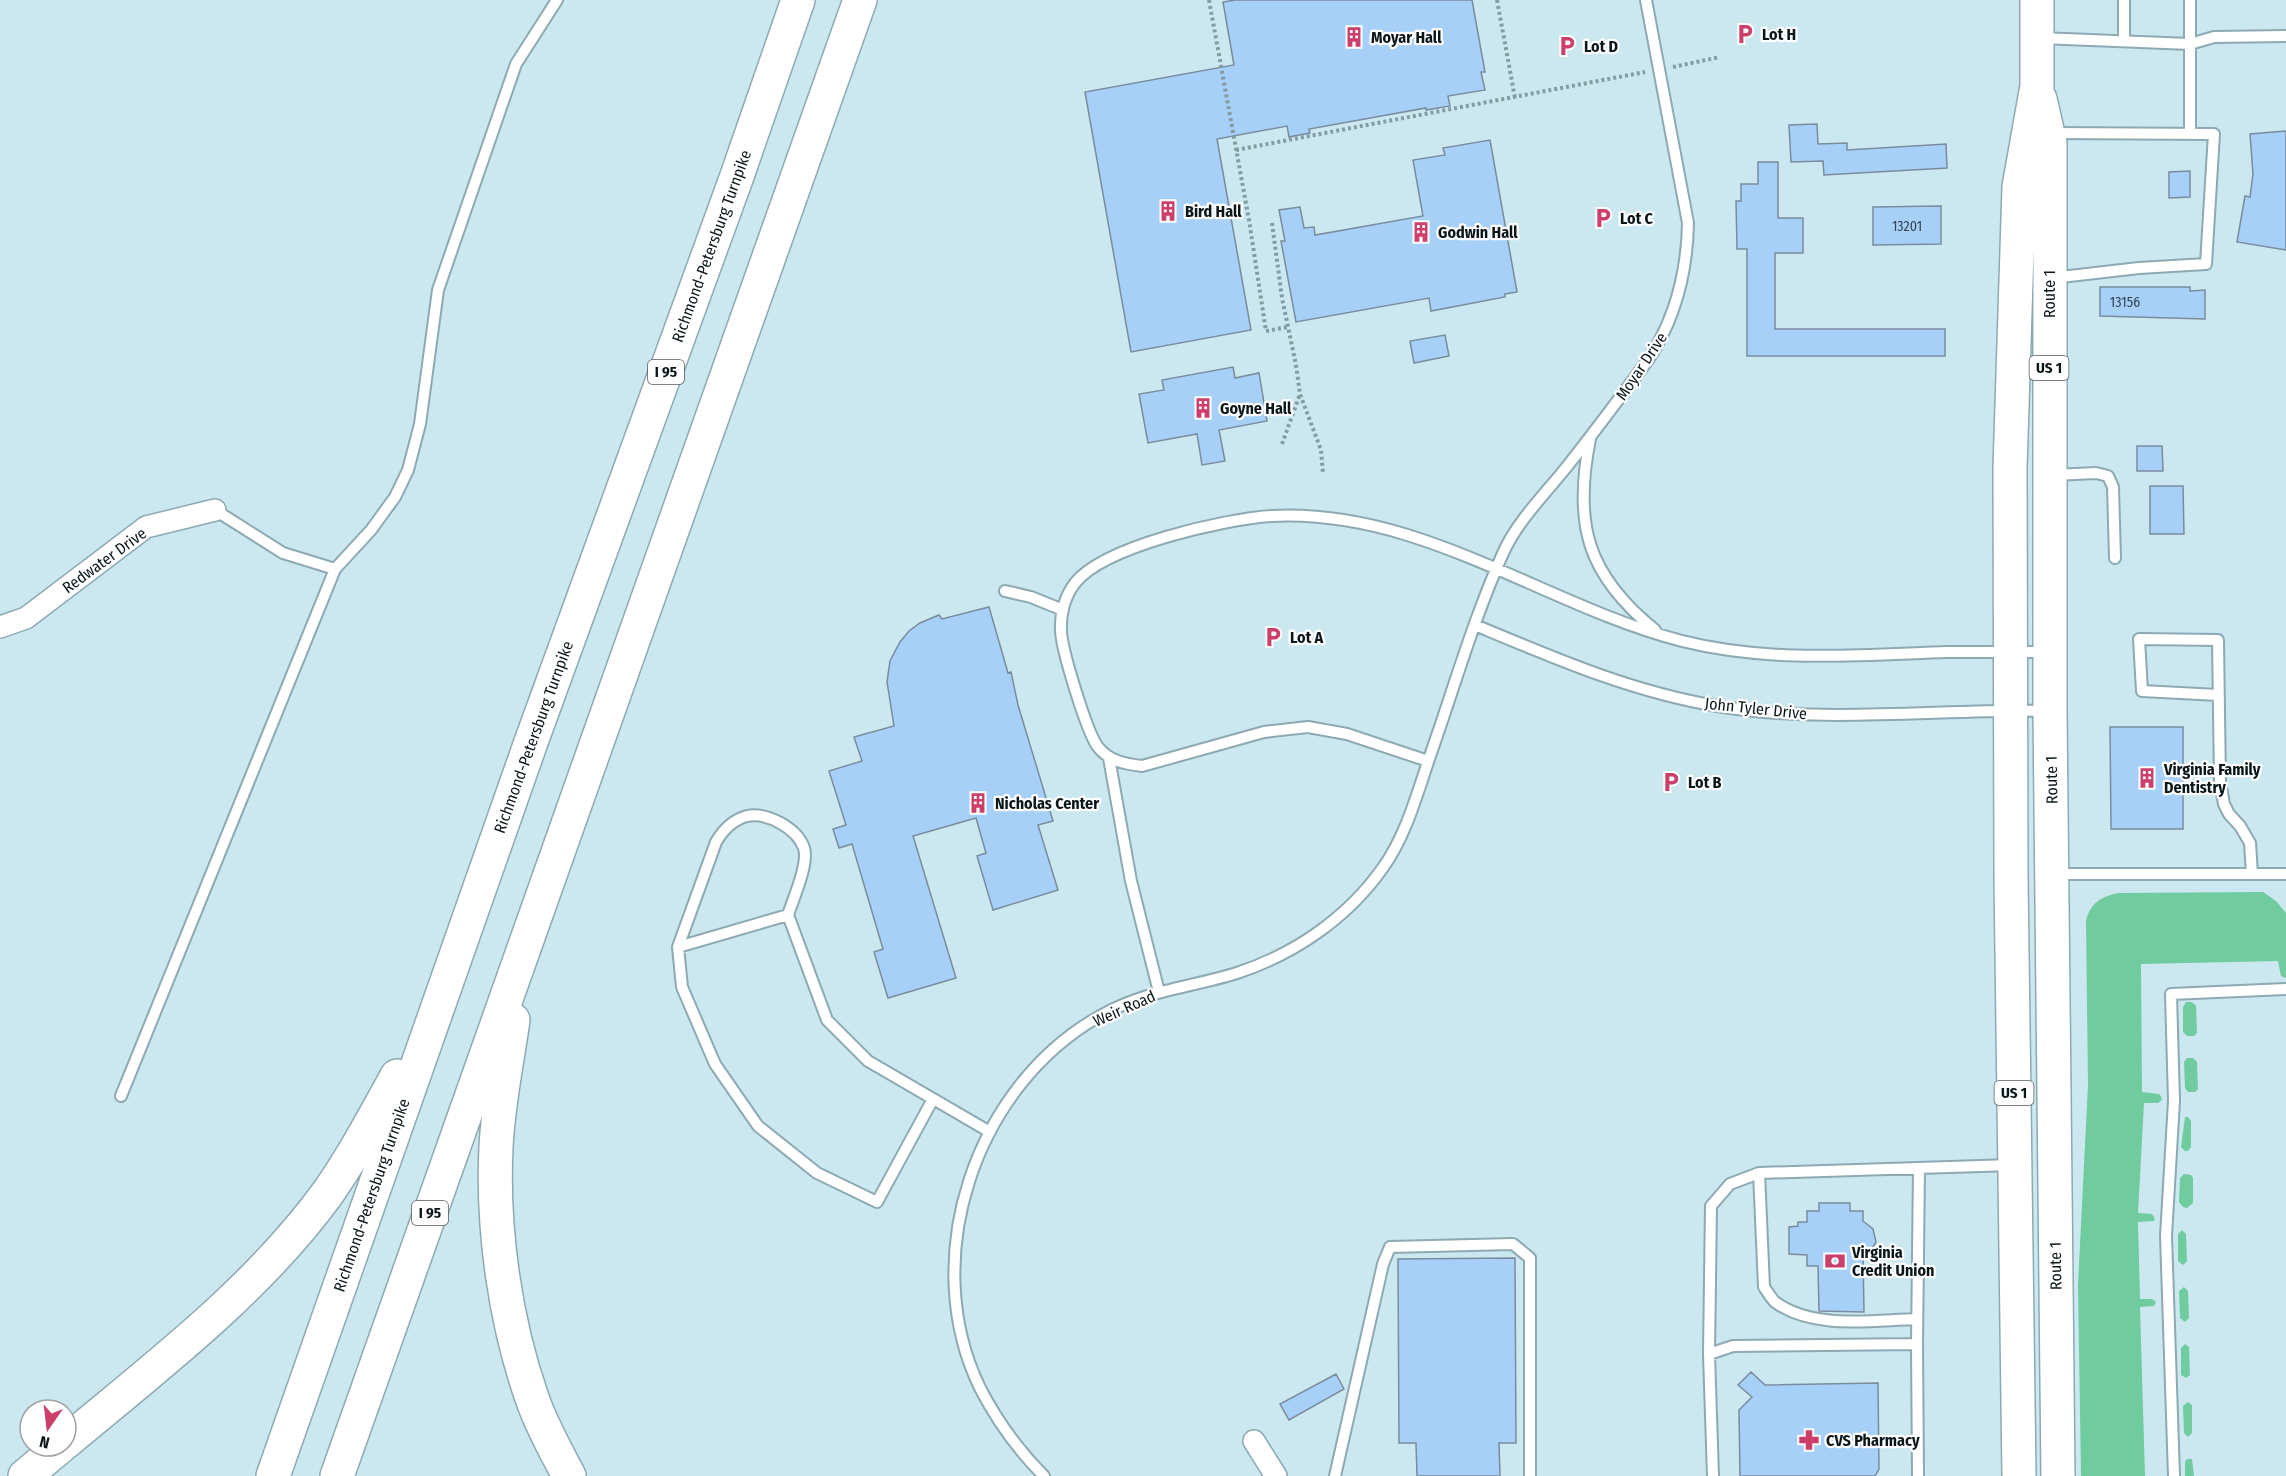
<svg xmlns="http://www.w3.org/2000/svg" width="2286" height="1476" viewBox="0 0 2286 1476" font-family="'Fira Sans Condensed',sans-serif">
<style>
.green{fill:#70cb9e}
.building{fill:#a7d0f9;stroke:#7a8b9d;stroke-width:1.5}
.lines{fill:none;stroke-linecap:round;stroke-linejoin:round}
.lane-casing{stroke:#8da9b2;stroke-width:14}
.street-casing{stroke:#8da9b2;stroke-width:24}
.primary-casing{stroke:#8da9b2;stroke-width:36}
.highway-casing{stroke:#8da9b2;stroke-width:36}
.path{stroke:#849ba1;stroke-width:4;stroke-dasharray:3 3;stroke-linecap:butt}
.lane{stroke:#fff;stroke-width:10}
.street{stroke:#fff;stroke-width:21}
.primary{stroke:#fff;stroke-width:33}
.highway{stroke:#fff;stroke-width:33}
.labels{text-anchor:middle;stroke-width:4.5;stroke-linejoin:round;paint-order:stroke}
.number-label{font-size:14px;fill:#324451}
.shield{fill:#fff;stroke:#545c5e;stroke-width:1.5}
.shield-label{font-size:15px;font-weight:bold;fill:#0b1619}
.poi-label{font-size:16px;font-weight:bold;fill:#0b1619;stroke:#fff;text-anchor:start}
.street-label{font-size:16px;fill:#0b1619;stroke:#fff}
</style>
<rect width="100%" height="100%" fill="#cbe8f1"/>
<!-- green -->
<path class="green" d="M2263,892L2276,901L2286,913V978L2281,976L2278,961L2141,964L2142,1092L2159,1094L2161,1096L2162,1100L2158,1103H2144L2138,1213L2152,1214L2155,1219L2154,1221L2138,1222L2140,1299H2152L2156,1302L2154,1306L2140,1307L2145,1476H2081L2078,1285L2088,1085L2086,921C2090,903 2102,896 2119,893Z
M2186,1002H2192L2196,1006L2197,1033L2194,1036H2187L2183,1032V1007Z
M2187,1058H2193L2197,1062L2198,1089L2195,1092H2188L2185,1088L2184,1062Z
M2185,1117H2188L2191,1121V1147L2188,1151H2185L2181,1147Z
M2184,1174L2191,1175L2193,1178V1203L2187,1208L2183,1207L2179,1202L2180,1178Z
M2182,1230L2186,1234L2187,1261L2183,1265L2178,1261V1234Z
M2184,1287L2188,1291L2189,1318L2185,1322L2180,1318L2179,1291Z
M2185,1344L2189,1347L2190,1375L2186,1378L2181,1375V1348Z
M2188,1402L2192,1405V1433L2188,1437L2184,1433L2183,1406Z
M2187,1459H2192L2194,1476H2185V1462Z"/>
<!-- building -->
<path class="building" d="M1235,0H1472L1485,72H1481L1485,90L1448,96L1450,106L1426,110V108L1309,129L1310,133L1289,137L1287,126L1217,139L1251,330L1131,352L1085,92L1234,65L1223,2Z
M1817,124L1818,144L1847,143V150L1946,144L1947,168L1824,175L1823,161L1791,162L1789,125Z
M2286,131V250L2237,242L2245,196L2250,197L2253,174L2250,134Z
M1490,140L1517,292L1505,294V297L1431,311L1429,298L1296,322L1281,241H1285L1279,210L1300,207L1304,228L1314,227L1315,235L1423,216L1413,160L1445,155L1443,148Z
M1758,162H1778V218H1803V253H1775V329H1945V356H1747V249H1737L1736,201H1741V184H1758Z
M2190,171V197L2169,198V172Z
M1941,206V244L1873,245V207Z
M2100,287H2190V291L2205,290V319L2100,316Z
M1445,335L1449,356L1414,363L1410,341Z
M1233,367L1235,378L1259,373L1267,421L1219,430L1225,461L1202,465L1197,434L1148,443L1139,394L1164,390L1162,380Z
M2137,446H2162L2163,471H2137Z
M2150,486H2183L2184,534H2150Z
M989,607L1008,673L1011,672L1018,705L1053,821L1038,825L1058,890L993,910L977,856L986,853L976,818L913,836L956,978L888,998L874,952L883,949L852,844L839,848L833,829L846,825L829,771L862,761L854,737L894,726L887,682L890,661L900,642L909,631L920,623L939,615L942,619Z
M2110,727H2183V829H2111Z
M1819,1203H1850V1211H1863V1221L1873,1229L1876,1242L1873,1247L1863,1255L1864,1312L1819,1311L1818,1266H1807V1255L1789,1254V1227L1798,1226V1222H1807V1211H1819Z
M1515,1258L1516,1443H1499L1500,1476H1417L1416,1443H1399L1398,1259Z
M1751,1372L1765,1385L1878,1383L1879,1469L1875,1476H1740L1739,1410L1752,1397L1738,1385Z
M1336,1374L1344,1389L1289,1420L1280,1404Z"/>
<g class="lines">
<!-- lane casing -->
<g class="lane-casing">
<path id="lane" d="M2190,0V134
M2040,38L2190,44L2214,37L2286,36
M2124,41V0
M2052,133L2214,134L2206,264L2139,268L2052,278
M1590,439C1573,524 1587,575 1655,630
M2054,475L2096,473L2108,476L2113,487L2115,558
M215,510L283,553L335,569L371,530L395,497L408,470L420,424L438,290L516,64L557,0
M1005,591L1031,597L1063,610
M1475,625C1554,658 1632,692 1717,706C1821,724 1939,709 2046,711
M2218,695L2142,691L2139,639L2218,640L2220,781L2224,804L2229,814L2240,826L2250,843L2252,874
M1109,758L1131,881L1159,992
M1428,761L1347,734L1308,727L1264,732L1142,766C1125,764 1109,761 1098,747C1087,733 1061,648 1061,630C1060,614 1065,596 1075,583C1104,546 1225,519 1271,516C1421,508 1543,605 1682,641C1769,663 1859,655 1947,652C1980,652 2013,652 2046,652
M2055,874H2286
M678,947L716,842C723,830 732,820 747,816C767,812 797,828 804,848C809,864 793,899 788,915
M121,1096L335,569
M933,1099L877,1202L817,1173L758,1126L715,1064L682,987L678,947L788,915L827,1020L868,1061L990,1132
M1759,1173L1764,1287C1767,1291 1771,1298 1775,1302C1813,1330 1872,1320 1917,1319
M1917,1344L1918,1476
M1709,1354L1733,1346L1917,1344L1919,1168
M1044,1476C1018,1450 997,1421 980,1388C917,1259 975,1086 1100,1016C1146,990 1189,988 1237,973C1295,954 1347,918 1382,869C1406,836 1417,794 1430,756C1454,688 1474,617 1504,551C1519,519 1547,492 1569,464C1596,430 1622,395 1648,360C1676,318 1687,273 1688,223L1646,0
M1335,1476L1383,1264L1390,1247L1513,1244L1530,1258V1476
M1713,1476L1709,1354L1711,1206L1730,1184L1759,1173L2012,1165
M2174,1476L2166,1236L2174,1101L2171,994L2286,989"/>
</g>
<!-- street casing -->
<g class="street-casing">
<path id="street" d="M0,627L26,618L146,527L215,510
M1254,1441L1276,1476"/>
</g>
<!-- primary casing -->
<g class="primary-casing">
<path id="primary" d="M2040,99L2050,143V711L2058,1476
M2019,1476L2011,877L2010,468L2019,187L2037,86V0"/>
</g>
<!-- highway casing -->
<g class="highway-casing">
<path id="highway" d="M513,1020C507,1062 498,1105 496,1147C492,1229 505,1321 532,1398C541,1425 556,1451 569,1476
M66,1442C158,1365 256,1291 327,1194C353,1157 375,1116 397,1076
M25,1476L61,1446
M273,1476L531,742L737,176L798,0
M337,1476L860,0"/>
</g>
<!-- path -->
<path class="path" d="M1209,0L1249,220L1266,331L1288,327
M1497,0L1515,98
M1673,67L1720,57
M1236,150L1645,72
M1272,223L1282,298L1296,365L1300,394L1321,450L1323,473
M1282,444L1300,394"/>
<!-- lane -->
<use href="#lane" class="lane"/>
<!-- street -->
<use href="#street" class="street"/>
<!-- primary -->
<use href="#primary" class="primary"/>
<!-- highway -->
<use href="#highway" class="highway"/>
</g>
<!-- icons -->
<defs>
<g id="parking-bare" transform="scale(1.62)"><path d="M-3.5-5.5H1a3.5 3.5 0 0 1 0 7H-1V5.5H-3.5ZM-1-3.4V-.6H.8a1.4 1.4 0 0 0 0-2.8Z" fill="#cd3f6b" stroke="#fff" stroke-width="2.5" paint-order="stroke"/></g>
<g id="building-bare" transform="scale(1.62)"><path d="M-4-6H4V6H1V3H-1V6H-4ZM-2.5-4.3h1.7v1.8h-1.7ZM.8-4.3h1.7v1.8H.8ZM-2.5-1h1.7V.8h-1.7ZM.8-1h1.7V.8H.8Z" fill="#cd3f6b" stroke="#fff" stroke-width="2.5" paint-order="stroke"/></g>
<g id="bank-bare" transform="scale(1.62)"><path d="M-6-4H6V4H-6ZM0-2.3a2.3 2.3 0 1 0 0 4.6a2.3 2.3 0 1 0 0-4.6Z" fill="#cd3f6b" stroke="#fff" stroke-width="2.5" paint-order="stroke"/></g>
<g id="pharmacy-bare" transform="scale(1.62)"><path d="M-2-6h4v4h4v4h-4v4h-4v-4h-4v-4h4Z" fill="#cd3f6b" stroke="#fff" stroke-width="2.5" paint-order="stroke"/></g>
</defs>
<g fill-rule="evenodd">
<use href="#parking-bare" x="1745" y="34"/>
<use href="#building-bare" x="1354" y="37"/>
<use href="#parking-bare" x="1567" y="46"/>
<use href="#building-bare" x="1168" y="211"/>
<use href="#parking-bare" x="1603" y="218"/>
<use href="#building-bare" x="1421" y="232"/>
<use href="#building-bare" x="1203" y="408"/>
<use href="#parking-bare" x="1273" y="637"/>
<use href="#building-bare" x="2147" y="778"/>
<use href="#parking-bare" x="1671" y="782"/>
<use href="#building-bare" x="978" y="803"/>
<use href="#bank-bare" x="1835" y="1261"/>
<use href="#pharmacy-bare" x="1809" y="1440"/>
</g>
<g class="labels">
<!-- number labels -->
<g class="number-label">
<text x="1907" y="231">13201</text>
<text x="2125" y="307">13156</text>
</g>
<!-- shield labels -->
<g class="shield">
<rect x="2029.5" y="356" width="39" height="24" rx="4.5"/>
<rect x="648" y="360" width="36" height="24" rx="4.5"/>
<rect x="1994.5" y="1081" width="39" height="24" rx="4.5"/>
<rect x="412" y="1201" width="36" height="24" rx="4.5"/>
</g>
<g class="shield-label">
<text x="2049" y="373">US 1</text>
<text x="666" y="377">I 95</text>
<text x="2014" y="1098">US 1</text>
<text x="430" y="1218">I 95</text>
</g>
<!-- poi labels -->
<g class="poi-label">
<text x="1762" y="40">Lot H</text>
<text x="1371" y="43">Moyar Hall</text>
<text x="1584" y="52">Lot D</text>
<text x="1185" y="217">Bird Hall</text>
<text x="1620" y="224">Lot C</text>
<text x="1438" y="238">Godwin Hall</text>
<text x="1220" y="414">Goyne Hall</text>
<text x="1290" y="643">Lot A</text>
<text x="2164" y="775">Virginia Family<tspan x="2164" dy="18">Dentistry</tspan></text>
<text x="1688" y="788">Lot B</text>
<text x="995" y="809">Nicholas Center</text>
<text x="1852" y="1258">Virginia<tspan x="1852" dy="18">Credit Union</tspan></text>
<text x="1826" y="1446">CVS Pharmacy</text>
</g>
<!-- street labels -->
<g class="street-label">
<text transform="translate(711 246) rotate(-70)" y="6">Richmond-Petersburg Turnpike</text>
<text transform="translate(2049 294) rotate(-90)" y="6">Route 1</text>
<text transform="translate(1641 366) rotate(-56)" y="6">Moyar Drive</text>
<text transform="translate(104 560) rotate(-36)" y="6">Redwater Drive</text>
<text transform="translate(1756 708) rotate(6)" y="6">John Tyler Drive</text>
<text transform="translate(533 737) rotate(-70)" y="6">Richmond-Petersburg Turnpike</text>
<text transform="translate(2051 780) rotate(-91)" y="6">Route 1</text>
<text transform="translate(1124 1008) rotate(-24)" y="6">Weir Road</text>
<text transform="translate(371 1195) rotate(-71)" y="6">Richmond-Petersburg Turnpike</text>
<text transform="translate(2055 1266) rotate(-91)" y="6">Route 1</text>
</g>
</g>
<!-- north arrow -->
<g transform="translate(48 1428) rotate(194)"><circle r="28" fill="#ffffff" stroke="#9da2a3" stroke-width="1.5"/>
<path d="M0-4.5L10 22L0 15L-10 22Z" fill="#cd3f6b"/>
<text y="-9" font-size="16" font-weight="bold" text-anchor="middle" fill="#0b1619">N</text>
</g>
</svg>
